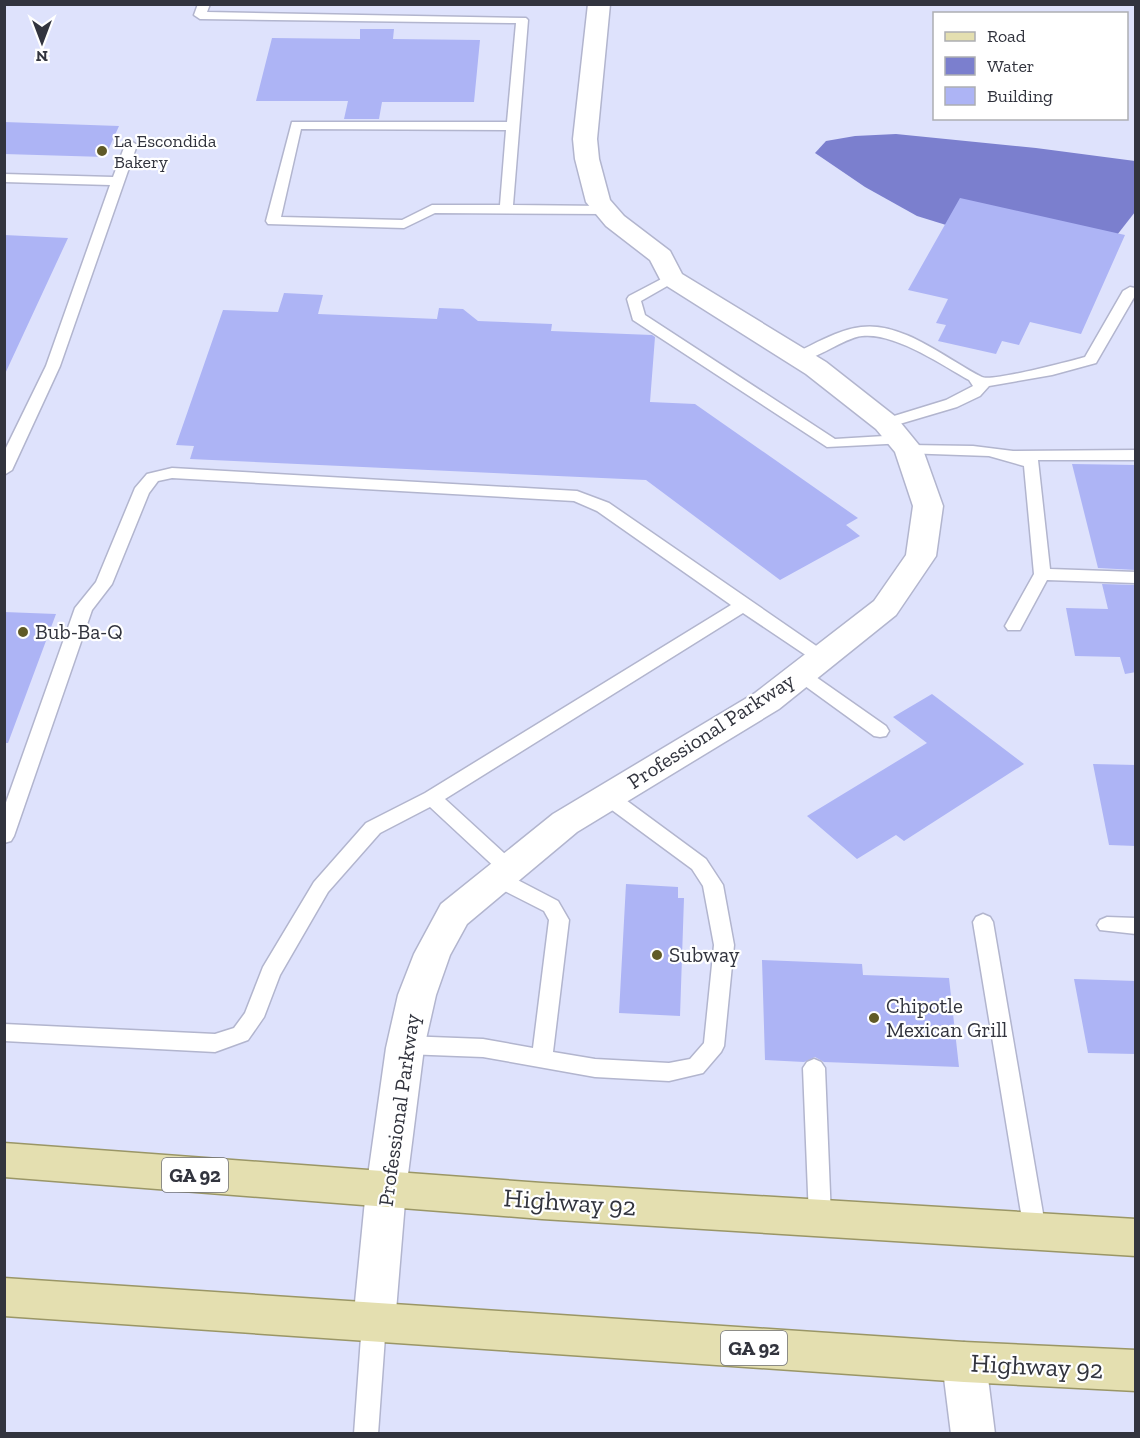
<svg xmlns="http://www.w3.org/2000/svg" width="1140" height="1438" viewBox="0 0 1140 1438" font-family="'Zilla Slab',serif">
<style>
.water{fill:#7b7fce}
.building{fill:#adb4f5}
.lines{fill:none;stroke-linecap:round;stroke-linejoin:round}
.service-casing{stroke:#b2b5ce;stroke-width:3}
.minor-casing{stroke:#b2b5ce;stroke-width:3}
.primary-casing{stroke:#9a9666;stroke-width:3}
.service{fill:#fff;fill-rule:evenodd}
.minor{fill:#fff;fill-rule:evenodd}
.primary{fill:#e4dfb0;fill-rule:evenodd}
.poi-dot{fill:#605a27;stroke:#fff;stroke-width:2}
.labels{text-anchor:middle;stroke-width:4.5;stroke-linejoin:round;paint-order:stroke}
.far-poi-label{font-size:18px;fill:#32343e;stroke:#fff;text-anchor:start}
.shield{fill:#fff;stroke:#707178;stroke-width:1.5}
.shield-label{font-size:20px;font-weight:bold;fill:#32343e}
.poi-label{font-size:21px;fill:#32343e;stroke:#fff;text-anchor:start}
.street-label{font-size:21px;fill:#32343e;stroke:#fff}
.near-street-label{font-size:26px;fill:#32343e;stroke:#fff}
</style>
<rect width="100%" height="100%" fill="#dee2fc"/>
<!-- water -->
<path class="water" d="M896,134L1036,148L1135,161V212L1117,235L1043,255L917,216L865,187L815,153L826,141L855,136Z"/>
<!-- building -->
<path class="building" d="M360,29H394L393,39L480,40L474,102H382L379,119H344L348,101H256L272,38L360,39Z
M4,122L119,126L105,157L4,154Z
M960,198L1125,235L1081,334L1030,322L1019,345L1002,341L996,354L938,341L946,325L936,323L948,299L908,290Z
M4,235L68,238L4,376Z
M284,293L323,295L318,314L437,319L439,308L463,309L478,321L552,324L551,331L652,335L655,337L650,402L695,404L858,518L846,525L860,536L780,580L646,480L190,459L194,446L176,445L223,310L278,312Z
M1072,464L1136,465V570L1098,568Z
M1102,584L1136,585V672L1125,674L1120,657L1075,656L1066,608L1108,609Z
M4,612L56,614L8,743H4Z
M932,694L1024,764L904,841L896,835L857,859L807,816L927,743L893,717Z
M1093,764L1136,765V846L1109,845Z
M626,884L678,887V898H684L680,1016L619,1013Z
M762,960L862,964L863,975L949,978L959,1067L824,1062L815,1057L804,1062L765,1060Z
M1074,979L1136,981V1054L1088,1053Z"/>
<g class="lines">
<!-- service casing -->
<g class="service-casing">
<path id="service" d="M198,4H210L207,12L526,18L528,20L513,205L605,206L612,210L605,214L435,213L404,228L268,224L266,221L292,122H507L516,23L200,19L194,15ZM301,129L506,130L500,205H432L402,220L281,217Z
M131,141L137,145L60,366L12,470L4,475V452L46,366L110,185L4,182V174L113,177L125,145Z
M671,274L676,275L678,278L676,281L641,301L645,315L835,439L901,435L906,437L909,440L906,443L827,447L633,320L627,299L629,296Z
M1130,287L1135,288L1136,294L1096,363L1052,375L989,386L980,396L957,407L886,428L878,423L881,420L946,400L973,386L969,380C942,365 894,332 862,336C842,338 811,365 793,360L791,357L793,354C815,344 837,330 861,327C902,321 948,360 982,377C991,382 1071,361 1085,357L1123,291Z
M909,445L973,446L1013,451L1136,450V460H1038L1050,569L1136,572V583L1047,580L1020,630H1008L1005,626L1034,574L1024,466L989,456L903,453L901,450Z
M172,468L577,491L609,503L828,654L831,658L828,662H816L743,613L445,799L516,864L519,869L516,874L510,876L558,901L569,920L553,1052L595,1059L669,1063L690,1059L704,1043L714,945L703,886L692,869L601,802L599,797L601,792L608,790L615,792L706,859L723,885L734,945L724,1046L721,1052L703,1073L669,1081L595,1077L483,1057L405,1054L398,1051L395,1045L398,1039L405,1036L483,1039L533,1048L549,920L544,911L491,884L488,879L491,874L500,872L430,807L380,833L328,892L280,975L264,1017L248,1040L215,1052L4,1041V1024L215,1034L234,1028L245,1013L263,967L314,882L366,823L425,793L731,605L597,511L574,501L172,478L158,481L149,493L112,584L92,610L14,836L11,841L4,843V808L75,608L96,582L135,488L147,474Z
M800,668L806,670L886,726L889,731L886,736L880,737L874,736L794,678L791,674L794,670Z
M983,914L990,917L993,922L1046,1231L1043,1238L1035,1241L1027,1238L1024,1231L973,922L976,917Z
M1107,917L1136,918V934L1100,930L1097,925L1100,920Z
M814,1059L821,1062L825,1068L831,1218L828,1225L820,1228L812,1225L809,1218L803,1068L807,1062Z
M374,1312L382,1315L386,1323L378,1434H354L362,1323L366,1315Z"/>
</g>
<!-- minor casing -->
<g class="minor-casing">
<path id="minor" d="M588,4H610L597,139L599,159L610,200L624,216L670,251L682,274L826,362L896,417L923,450L943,506L936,556L896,615L779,709L577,832L467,924L450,955L436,995L424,1048L406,1190L395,1323L389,1337L374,1343L359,1337L353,1323L366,1190L386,1048L398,995L414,954L441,904L553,814L755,693L874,601L906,555L913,506L895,452L876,429L806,374L662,283L650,260L606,226L586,202L575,159L573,139Z
M964,1342L979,1348L986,1362L995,1434H951L942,1362L949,1348Z"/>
</g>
<!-- primary casing -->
<g class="primary-casing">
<path id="primary" d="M4,1143L542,1183L1136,1219V1256L542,1219L4,1177Z
M4,1278L964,1342L1136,1350V1391L964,1382L4,1316Z"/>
</g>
<!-- service -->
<use href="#service" class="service"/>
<!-- minor -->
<use href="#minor" class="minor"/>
<!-- primary -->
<use href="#primary" class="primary"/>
</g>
<!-- markers -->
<g class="poi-dot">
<circle cx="102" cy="151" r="6"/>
<circle cx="23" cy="632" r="6"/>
<circle cx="657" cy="955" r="6"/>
<circle cx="874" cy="1018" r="6"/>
</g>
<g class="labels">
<!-- far-poi labels -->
<g class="far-poi-label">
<text x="114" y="147">La Escondida<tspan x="114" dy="21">Bakery</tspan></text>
</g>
<!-- shield labels -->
<g class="shield">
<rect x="162" y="1158" width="66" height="34" rx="4.5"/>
<rect x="721" y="1331" width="66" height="34" rx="4.5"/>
</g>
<g class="shield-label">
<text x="195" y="1182">GA 92</text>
<text x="754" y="1355">GA 92</text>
</g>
<!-- poi labels -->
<g class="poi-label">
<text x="35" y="639">Bub-Ba-Q</text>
<text x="669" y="962">Subway</text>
<text x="886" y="1013">Chipotle<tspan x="886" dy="24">Mexican Grill</tspan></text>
</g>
<!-- street labels -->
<g class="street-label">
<text transform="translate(711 731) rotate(-33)" y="7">Professional Parkway</text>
<text transform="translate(399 1110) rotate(-82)" y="7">Professional Parkway</text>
</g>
<!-- near-street labels -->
<g class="near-street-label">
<text transform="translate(570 1202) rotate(4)" y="9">Highway 92</text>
<text transform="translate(1037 1366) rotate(3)" y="9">Highway 92</text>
</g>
</g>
<!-- border -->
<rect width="1140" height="1438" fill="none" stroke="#32343e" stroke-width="12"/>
<!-- legend -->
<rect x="933" y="12" width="195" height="108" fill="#ffffff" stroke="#adaeb2" stroke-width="1.5"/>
<rect x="945" y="32" width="30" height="9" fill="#e4dfb0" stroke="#adaeb2" stroke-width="1.5"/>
<text x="987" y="42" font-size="18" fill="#32343e">Road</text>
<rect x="945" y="57" width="30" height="18" fill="#7b7fce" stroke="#adaeb2" stroke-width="1.5"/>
<text x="987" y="72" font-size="18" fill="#32343e">Water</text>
<rect x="945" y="87" width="30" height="18" fill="#adb4f5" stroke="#adaeb2" stroke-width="1.5"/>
<text x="987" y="102" font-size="18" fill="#32343e">Building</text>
<!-- north arrow -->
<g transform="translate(42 42) rotate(180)" stroke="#ffffff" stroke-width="4.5" paint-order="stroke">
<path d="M0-4.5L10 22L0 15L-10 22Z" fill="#32343e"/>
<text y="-9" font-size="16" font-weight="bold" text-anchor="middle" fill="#32343e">N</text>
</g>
</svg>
